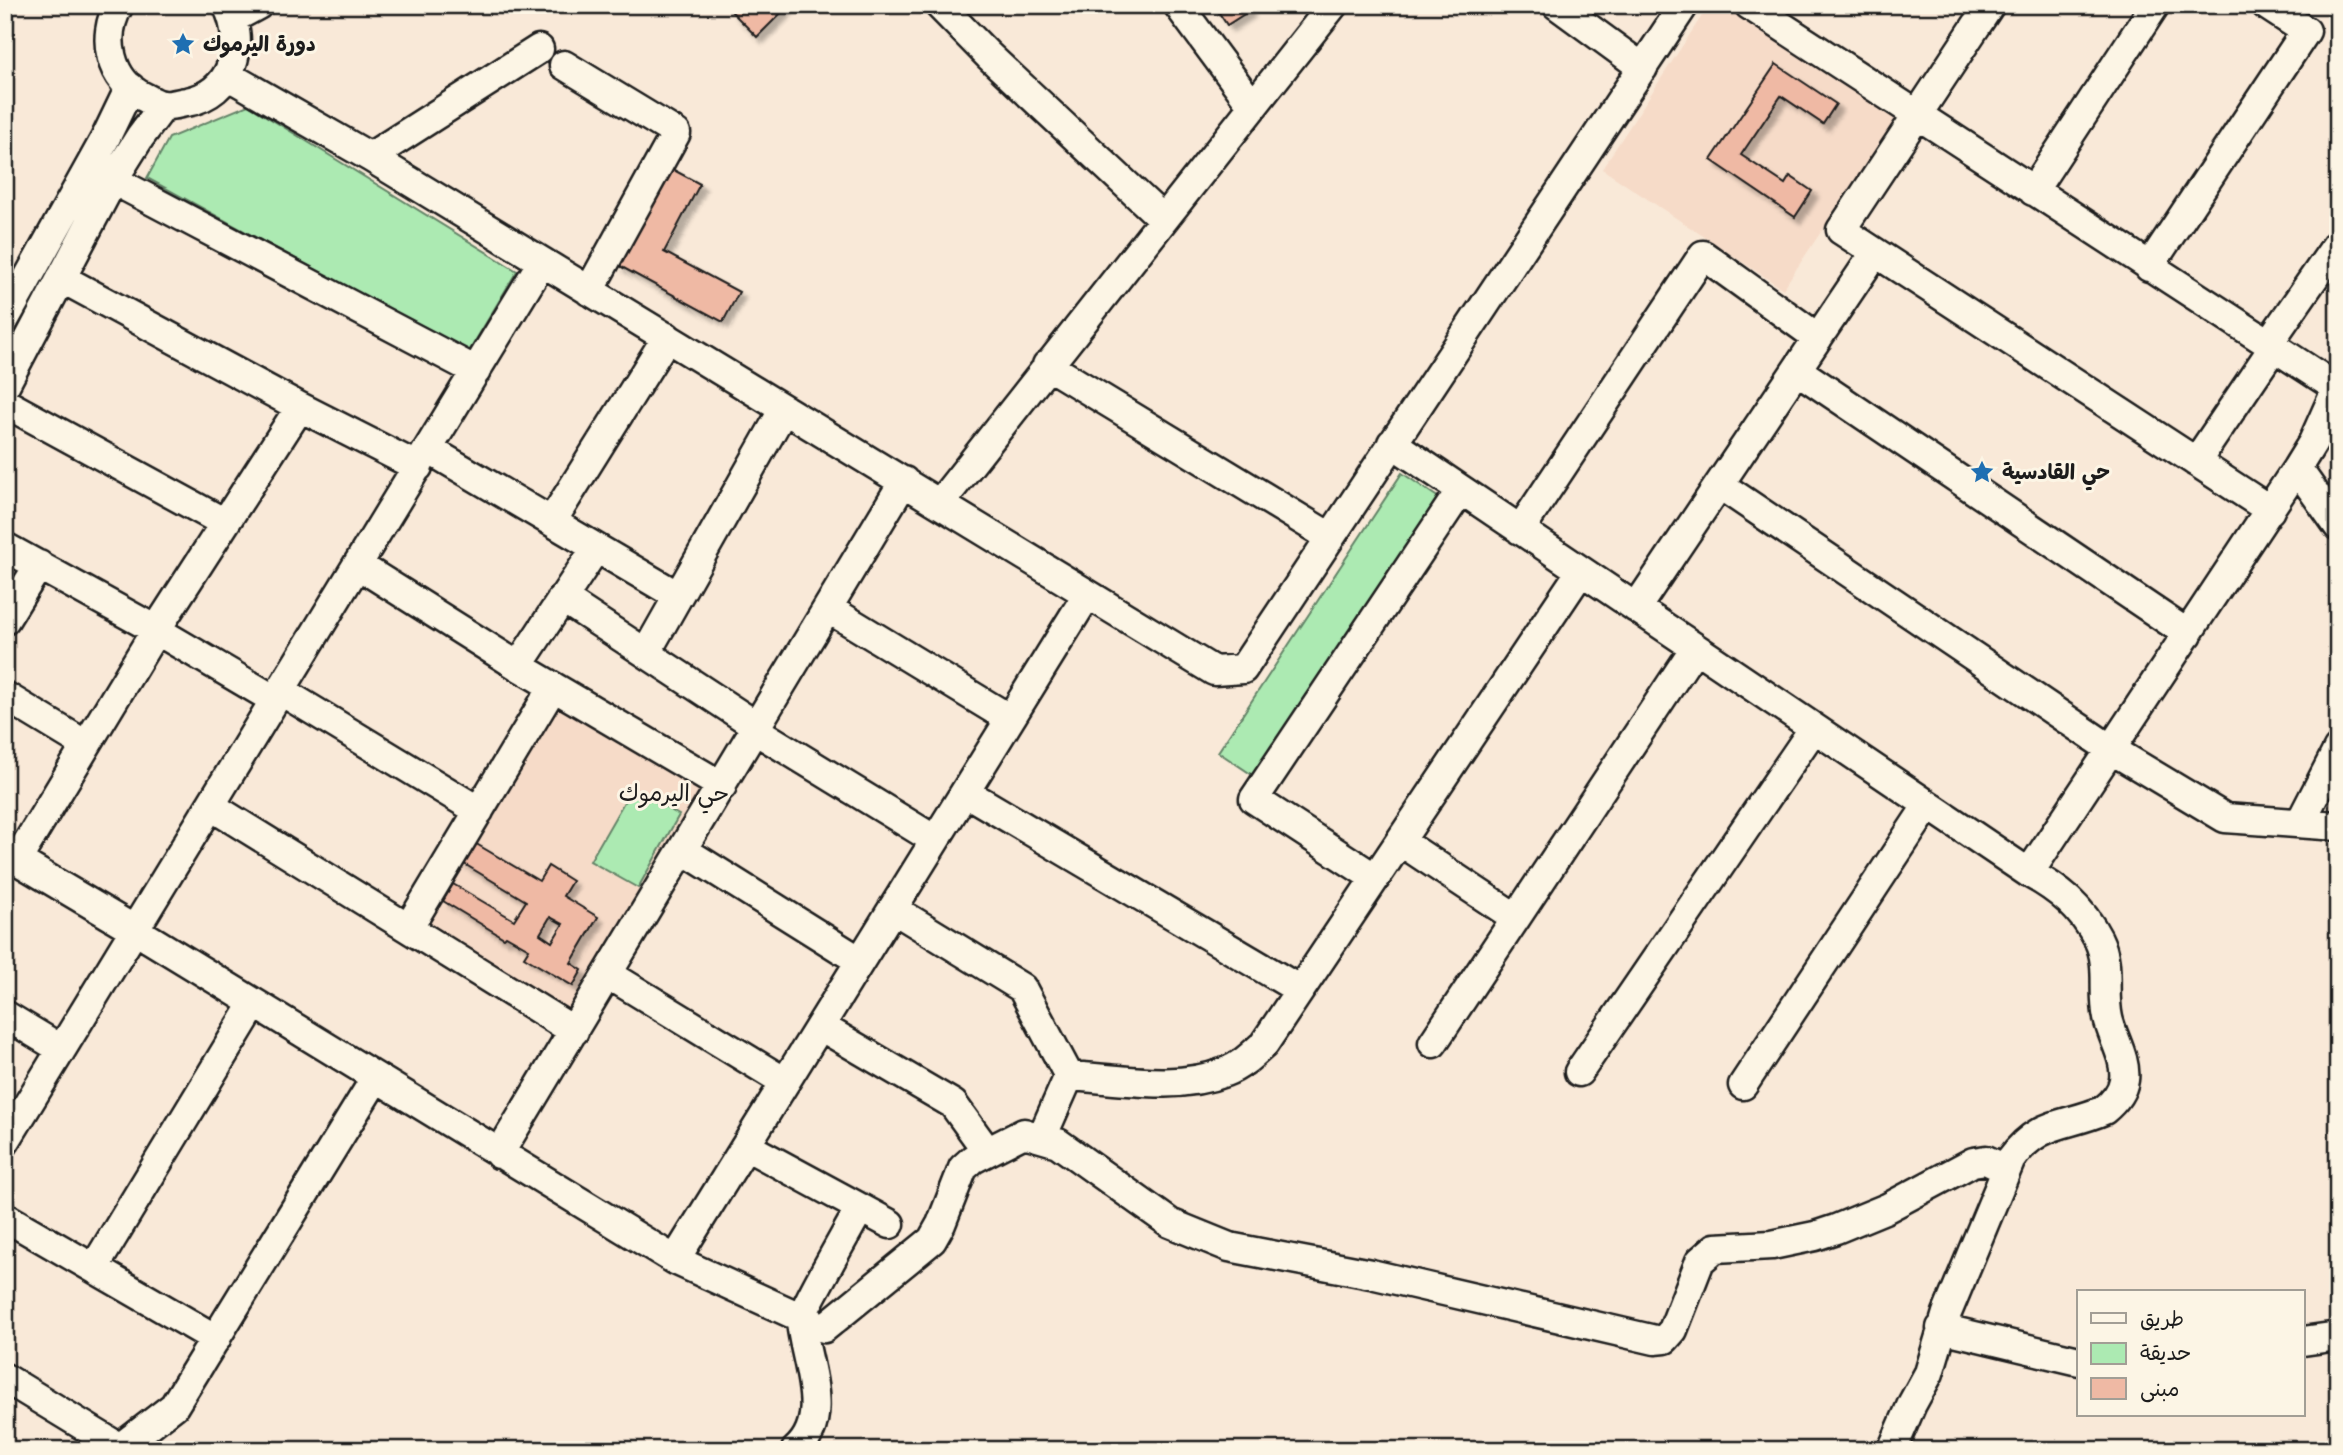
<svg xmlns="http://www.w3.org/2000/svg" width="2343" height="1455" viewBox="0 0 2343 1455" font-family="'Playpen Sans','Playpen Sans Arabic',sans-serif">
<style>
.built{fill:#f6dbc8}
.green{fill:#aceab2;stroke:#648367;stroke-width:2}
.building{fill:#efb9a4;stroke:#1c1c1c;stroke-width:2;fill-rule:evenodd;filter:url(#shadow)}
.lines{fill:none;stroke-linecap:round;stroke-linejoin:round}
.minor-casing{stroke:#1c1c1c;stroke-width:33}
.minor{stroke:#fcf5e5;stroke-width:28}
.labels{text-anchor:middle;stroke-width:6;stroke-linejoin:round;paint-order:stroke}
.poi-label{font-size:21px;font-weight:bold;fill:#1c1c1c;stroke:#fcf5e5;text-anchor:start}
.neighbourhood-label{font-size:23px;fill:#1c1c1c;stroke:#fcf5e5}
</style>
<defs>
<filter id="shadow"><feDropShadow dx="6" dy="6" stdDeviation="2" flood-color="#0004"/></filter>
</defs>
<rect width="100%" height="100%" fill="#f9e9d8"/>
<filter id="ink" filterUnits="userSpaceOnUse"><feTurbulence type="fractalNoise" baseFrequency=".0143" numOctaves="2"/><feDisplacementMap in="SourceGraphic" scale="14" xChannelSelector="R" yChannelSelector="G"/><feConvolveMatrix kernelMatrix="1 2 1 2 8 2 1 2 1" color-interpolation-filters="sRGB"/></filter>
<g filter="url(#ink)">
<!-- built -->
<path class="built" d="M1709,5H1738L1899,115L1783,289L1602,169Z
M555,701L703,789L574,1012L424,922Z"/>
<!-- green -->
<path class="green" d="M248,105L517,271L468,353L147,178L169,138Z
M1402,473L1439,498L1254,776L1218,752Z
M632,788L679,815L638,888L590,861Z"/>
<!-- building -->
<path class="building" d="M736,5H789L757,37L731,11Z
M1214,5H1245L1249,11L1227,25Z
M1776,64L1836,104L1823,124L1781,96L1741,155L1785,184L1790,176L1812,191L1795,217L1711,160Z
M670,168L700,184L664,252L739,292L723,322L618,265Z
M473,842L539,881L548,866L572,881L563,896L598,917L571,963L582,970L573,986L524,957L529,949L506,936L504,938L443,901L453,884L514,920L526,901L461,862ZM550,917L563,924L552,942L540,934Z"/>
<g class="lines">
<!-- minor casing -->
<g class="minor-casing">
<path id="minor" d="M119,5C100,37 110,81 144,97C150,100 158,105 164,105C171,106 179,103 186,102C233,94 247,44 227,5
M939,5L989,56L1163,219
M1178,5L1253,106
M1557,5L1643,68
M1749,5L2337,388
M1990,5L1841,230L2270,510
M234,18L258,5
M564,65L676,133L589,291
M227,75L370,157L1214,671L1243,669L1684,5
M370,157L539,49
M113,180L476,371
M2033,191L2155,5
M2149,267L2306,31L2266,5
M61,278L300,407L418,467
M5,319L105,139L130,87
M2268,344L2338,243
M1047,365L1330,537
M1797,370L2188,634
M5,385L113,180L140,137L164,105
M5,403L225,523
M1392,443L2029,873C2059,889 2082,908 2098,939C2111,965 2102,991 2108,1018C2112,1037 2127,1059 2124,1080C2122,1093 2114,1102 2104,1110C2065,1127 2039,1120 2011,1159L1947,1313L1929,1373L1912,1404L1892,1450
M428,449L678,596
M2196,462L2273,348
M2297,468L2338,526
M1720,485L2112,750L2225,818L2338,826
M940,503L1333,5
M552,521L667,337
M1520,530L1703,255L1818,338
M5,547L156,630L275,700
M358,565L518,666L722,786
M562,598L746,719L755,730L935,840
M1636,608L1875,253
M829,609L1010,719
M5,620L39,565
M646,653L784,409
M518,666L596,548
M281,691L479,811
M5,696L86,745
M965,792L1300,990
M211,806L574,1031
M2300,823L2338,749
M1400,841L1516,918
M683,850L860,961
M5,853L135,930L675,1260L824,1328L932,1240L941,1224L963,1168L973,1159L1024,1133L1058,1143L1170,1223L1229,1247L1371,1274L1655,1340L1665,1339L1673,1330L1700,1261L1715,1248L1772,1245L1815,1236L1836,1229L1887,1208L1973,1162L1986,1160L2005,1169
M17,860L156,630L300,407
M2029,873L2297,468L2313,442L2338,386
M1375,878L1254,799L1461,490
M893,909L1022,988L1069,1076L1042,1137
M409,927L553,687
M608,974L785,1082
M5,1015L61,1049
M820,1026L953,1104L987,1151
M1433,1043L1695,648
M1579,1072L1814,728
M1069,1076C1119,1079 1177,1091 1225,1072C1241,1066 1252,1055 1264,1044L1581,571
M1743,1085L1928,805
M5,1142L542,262
M746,1146L890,1224
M499,1154L904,481
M5,1217L216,1339
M675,1260L1087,595
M94,1268L254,1004
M1941,1328L2079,1361
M2303,1341L2338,1336
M5,1378L120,1448
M117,1450L174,1406L375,1079
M796,1450C833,1418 804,1360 801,1321C801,1311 852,1224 860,1208"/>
</g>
<!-- minor -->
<use href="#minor" class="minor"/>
</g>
</g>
<!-- icons -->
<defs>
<g id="sight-bare" transform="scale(1.89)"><path d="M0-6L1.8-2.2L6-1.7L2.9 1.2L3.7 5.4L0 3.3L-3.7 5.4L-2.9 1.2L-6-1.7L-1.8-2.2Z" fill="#1f6fb2" stroke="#fcf5e5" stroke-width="2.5" paint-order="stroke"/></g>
</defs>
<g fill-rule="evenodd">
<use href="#sight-bare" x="183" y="44"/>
<use href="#sight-bare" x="1982" y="472"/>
</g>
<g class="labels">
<!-- poi labels -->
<g class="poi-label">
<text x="203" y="51">دورة اليرموك</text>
<text x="2002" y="479">حي القادسية</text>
</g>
<!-- neighbourhood labels -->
<g class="neighbourhood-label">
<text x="674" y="801">حي اليرموك</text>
</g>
</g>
<!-- margin -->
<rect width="2343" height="1455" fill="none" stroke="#fcf5e5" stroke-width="28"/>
<rect x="14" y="14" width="2315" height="1427" fill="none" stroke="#1c1c1c" stroke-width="2.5" filter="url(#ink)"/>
<!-- legend -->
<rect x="2077" y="1290" width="228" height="126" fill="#fcf5e5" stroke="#a29e95" stroke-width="2"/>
<rect x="2091" y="1313" width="35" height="10" fill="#fcf5e5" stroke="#a29e95" stroke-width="2"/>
<text x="2140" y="1326" font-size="21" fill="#1c1c1c">طريق</text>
<rect x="2091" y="1343" width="35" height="21" fill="#aceab2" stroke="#a29e95" stroke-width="2"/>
<text x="2140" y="1360" font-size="21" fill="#1c1c1c">حديقة</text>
<rect x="2091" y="1378" width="35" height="21" fill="#efb9a4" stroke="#a29e95" stroke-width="2"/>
<text x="2140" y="1396" font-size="21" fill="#1c1c1c">مبنى</text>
</svg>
